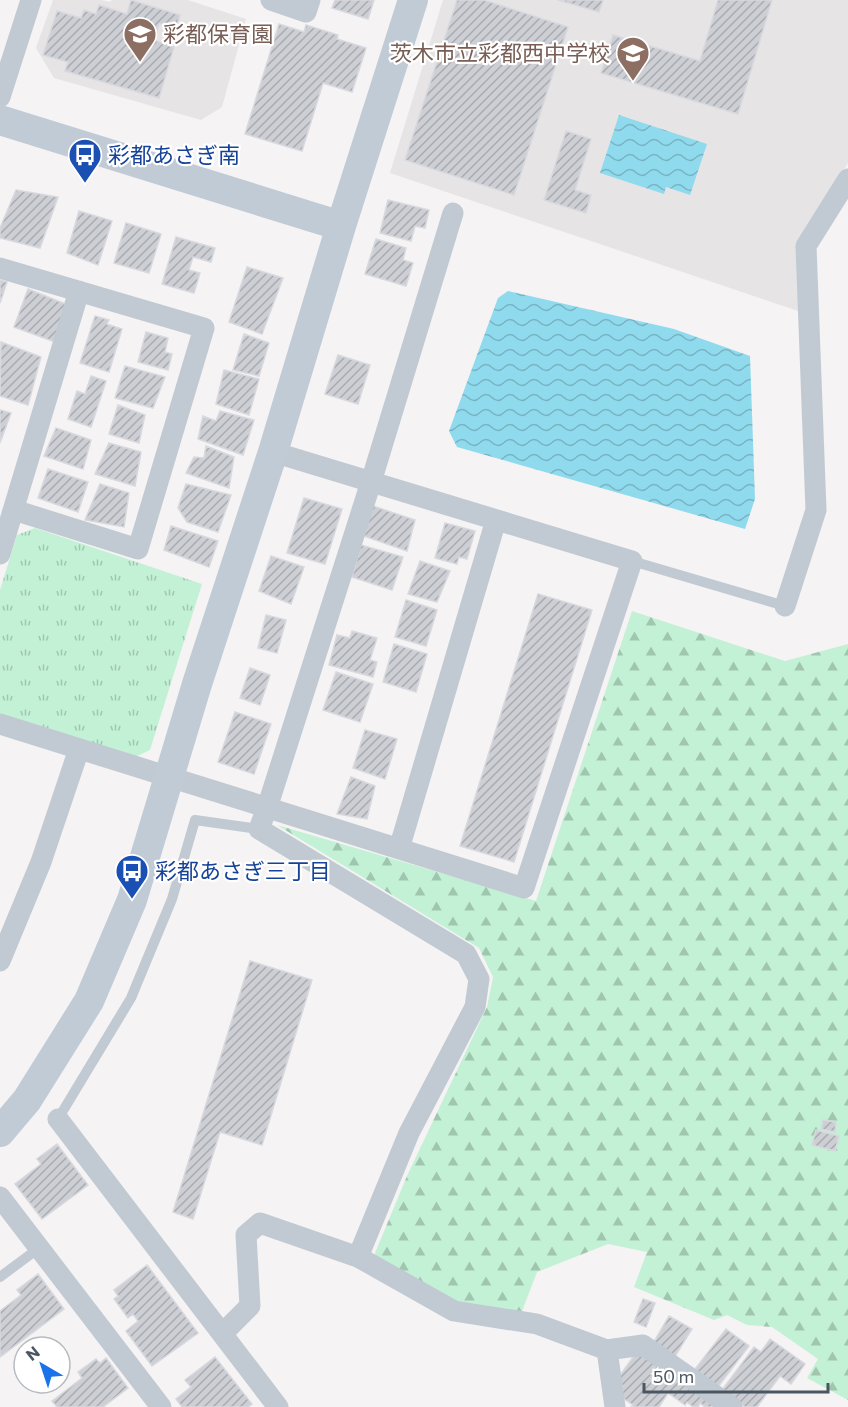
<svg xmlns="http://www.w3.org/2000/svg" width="848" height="1407" viewBox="0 0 848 1407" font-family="Commissioner,'Noto Sans JP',sans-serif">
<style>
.education{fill:#e6e4e5}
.grass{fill:url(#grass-tufts)}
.forest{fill:url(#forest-firs)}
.water{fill:url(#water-waves)}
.building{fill:url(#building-hatch);stroke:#d7d9de;stroke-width:1.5}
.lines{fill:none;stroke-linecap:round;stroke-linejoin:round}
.lane{stroke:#c1cad2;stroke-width:10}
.street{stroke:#c1cad2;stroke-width:21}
.secondary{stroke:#c1cbd6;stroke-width:30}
.labels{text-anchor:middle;stroke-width:4.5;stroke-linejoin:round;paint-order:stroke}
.education-label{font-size:22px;fill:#785e54;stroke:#fff;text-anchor:start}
.transit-label{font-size:22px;fill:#164399;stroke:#fff;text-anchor:start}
</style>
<defs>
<pattern id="grass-tufts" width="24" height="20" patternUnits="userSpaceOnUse" patternTransform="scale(1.5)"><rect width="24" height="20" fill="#c3f1d5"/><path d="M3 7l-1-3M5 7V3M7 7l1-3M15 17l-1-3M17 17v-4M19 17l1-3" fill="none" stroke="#a0c6b0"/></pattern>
<pattern id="forest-firs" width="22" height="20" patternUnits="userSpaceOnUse" patternTransform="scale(1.5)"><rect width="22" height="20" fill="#c3f1d5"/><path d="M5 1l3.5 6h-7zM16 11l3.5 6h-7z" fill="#a0c6b0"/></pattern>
<pattern id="water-waves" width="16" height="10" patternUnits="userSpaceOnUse" patternTransform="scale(1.5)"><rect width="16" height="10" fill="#90daee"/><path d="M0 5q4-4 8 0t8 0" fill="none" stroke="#78b4c4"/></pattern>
<pattern id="building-hatch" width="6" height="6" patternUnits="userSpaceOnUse" patternTransform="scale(1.5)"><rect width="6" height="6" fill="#cdcfd5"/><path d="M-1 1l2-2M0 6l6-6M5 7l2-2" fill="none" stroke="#a8abb0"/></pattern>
</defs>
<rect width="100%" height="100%" fill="#f5f3f3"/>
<!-- education -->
<path class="education" d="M53,0H101L110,2L112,0H188L246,19L222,107L201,120L54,78L36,48Z
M443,0H848V163L799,243L798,311L390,173Z"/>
<!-- grass -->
<path class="grass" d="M35,528L202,584L150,750L135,757L0,714V590L17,535Z"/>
<!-- forest -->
<path class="forest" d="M632,611L785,661L848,644V1400L807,1378L818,1359L772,1327L747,1325L727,1315L714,1320L634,1287L647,1252L608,1244L537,1272L521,1314L459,1306L377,1260L375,1253L407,1176L487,1007L493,977L479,948L277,825L536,901Z"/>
<!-- water -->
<path class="water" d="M619,115L707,144L690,195L666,187L664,194L600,173Z
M508,291L674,329L750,356L755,499L745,529L457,447L449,431L498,298Z"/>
<!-- building -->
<path class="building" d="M131,0L180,15L176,29L159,24L154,40L174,47L159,98L65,71L68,62L43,55L57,11L81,18L84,10L96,14L99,5L127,14Z
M335,0H374L368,19L332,8Z
M457,0H484L568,27L514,195L405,160Z
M558,0H603L599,12Z
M718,0H772L738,114L601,73L613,35L700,61Z
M279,24L304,32L306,25L338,35L337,39L366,48L352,92L323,83L302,151L245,134Z
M566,131L591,139L575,190L591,195L586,213L544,200Z
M16,190L58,197L40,248L0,238V228Z
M388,200L429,210L425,228L415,226L411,241L380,233Z
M79,211L112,221L98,265L67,253Z
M126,223L161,234L149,273L114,263Z
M176,237L215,248L211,262L193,257L189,270L200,273L194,293L162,284Z
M376,239L406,248L403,260L413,263L406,286L365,274Z
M247,267L283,278L262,334L229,322Z
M0,280L7,282L0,303Z
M28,289L68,305L55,342L14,327Z
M95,316L109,320L107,324L122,329L109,372L80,363Z
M146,332L168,338L165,352L172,354L168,370L138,362Z
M244,334L269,343L259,376L233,370Z
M1,342L41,357L28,405L0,396Z
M338,355L370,365L358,404L325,394Z
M125,366L165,377L153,408L115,398Z
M224,370L259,379L249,415L216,404Z
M91,376L106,381L91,427L68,419L77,391L85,394Z
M118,405L145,415L139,443L109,434Z
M0,410L11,413L0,443Z
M220,411L254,420L243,455L198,439L203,416L216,421Z
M56,428L91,440L83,469L44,456Z
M109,443L141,452L135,486L95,474Z
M206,446L234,457L229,488L186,473L194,457L204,458Z
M48,469L88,482L78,512L38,498Z
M100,484L129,493L124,527L85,520Z
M186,484L231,495L218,532L187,522L178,508Z
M304,498L342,509L325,564L287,553Z
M373,506L415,520L407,551L364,536Z
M445,523L475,531L467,559L459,557L457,564L435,558Z
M171,526L218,541L209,567L164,550Z
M361,545L403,557L392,590L352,577Z
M271,556L304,567L291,604L259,591Z
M420,561L450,571L437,602L408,594Z
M538,594L592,610L514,862L460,846Z
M406,600L437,610L426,646L395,637Z
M266,615L286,620L277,653L258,648Z
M352,631L377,638L370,660L377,662L373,677L329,665L337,635L350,638Z
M394,644L427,654L416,692L383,682Z
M250,668L270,675L260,705L240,698Z
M336,672L373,684L360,722L323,710Z
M235,712L271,724L254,774L218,762Z
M365,730L397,739L385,779L353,768Z
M351,777L375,786L367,819L337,814Z
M250,961L312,980L262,1145L220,1132L193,1219L173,1212Z
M823,1120L836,1122L835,1132L821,1129Z
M816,1130L839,1136L835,1151L812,1145Z
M57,1144L88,1185L42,1219L15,1184L41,1164L37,1159Z
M147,1265L198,1333L152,1366L126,1331L138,1321L133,1314L128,1318L114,1299L118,1296L114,1290Z
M38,1274L64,1309L0,1357V1311L21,1295L17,1290Z
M643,1299L655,1303L646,1327L634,1322Z
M669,1316L692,1329L674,1358L652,1345Z
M726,1329L749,1346L718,1387L695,1369Z
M770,1339L805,1364L791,1384L780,1376L757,1407H745L722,1390L754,1347L761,1352Z
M640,1347L723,1407H705L700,1403L698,1407H693L687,1402L685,1405L668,1393L659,1407H631L633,1405L617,1394L623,1386L616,1381Z
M215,1357L252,1404L248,1407H182L176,1399L191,1387L185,1380Z
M106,1358L128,1388L103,1407H57L52,1401L82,1378L78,1372L96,1359L100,1363Z"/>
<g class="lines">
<!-- lane -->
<path class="lane" d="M632,561L785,606
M58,1119L131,998L172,899L195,820L259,829
M0,1277L39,1248"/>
<!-- street -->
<path class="street" d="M271,0L306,12L310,0
M0,97L31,0
M0,268L204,328L138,549L14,510
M0,554L79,291
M785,606L816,510L806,246L848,179
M0,724L524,888L632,561L273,452
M399,849L496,520
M0,961L41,862L79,749
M58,1119L278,1407
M0,1197L161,1407
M358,1257L409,1133L475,1007L479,979L466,954L259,829L267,808L371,482L453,213
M222,1334L250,1306L246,1235L260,1223L358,1257L454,1311L537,1324L607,1350L643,1345L732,1407
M607,1350L615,1407"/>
<!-- secondary -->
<path class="secondary" d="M0,120L341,226
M0,1132L27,1100L89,1001L132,900L197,684L273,452L341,226L413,0"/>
</g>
<!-- icons -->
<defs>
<g id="school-pin" transform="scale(1.725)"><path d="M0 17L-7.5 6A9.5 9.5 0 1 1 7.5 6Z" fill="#8d6e63" stroke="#fff"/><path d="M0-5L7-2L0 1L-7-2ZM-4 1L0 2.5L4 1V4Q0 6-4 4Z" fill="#fff"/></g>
<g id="bus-pin" transform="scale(1.725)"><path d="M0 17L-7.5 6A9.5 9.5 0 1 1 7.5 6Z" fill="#1a4fb4" stroke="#fff"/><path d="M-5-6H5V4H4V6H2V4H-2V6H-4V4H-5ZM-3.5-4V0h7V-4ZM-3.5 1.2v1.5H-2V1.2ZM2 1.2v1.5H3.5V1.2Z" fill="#fff"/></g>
</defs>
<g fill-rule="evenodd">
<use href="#school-pin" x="140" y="34"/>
<use href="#school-pin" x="633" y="53"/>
<use href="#bus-pin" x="85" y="155"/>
<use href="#bus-pin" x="132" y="871"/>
</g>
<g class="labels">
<!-- education labels -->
<g class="education-label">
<text x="163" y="42">彩都保育園</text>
<text x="610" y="61" text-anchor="end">茨木市立彩都西中学校</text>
</g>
<!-- transit labels -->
<g class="transit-label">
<text x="108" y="163">彩都あさぎ南</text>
<text x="155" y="879">彩都あさぎ三丁目</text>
</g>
</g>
<!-- north arrow -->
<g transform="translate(42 1365) rotate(321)"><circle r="28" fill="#ffffff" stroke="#b7bbc0" stroke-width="1.5"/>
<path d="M0-4.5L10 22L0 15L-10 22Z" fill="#1a73e8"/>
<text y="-9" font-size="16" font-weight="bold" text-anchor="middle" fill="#4a5661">N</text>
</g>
<!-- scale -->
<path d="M644 1383v9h184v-9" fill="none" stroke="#4a5661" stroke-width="3"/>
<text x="653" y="1383" font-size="18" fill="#4a5661" stroke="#ffffff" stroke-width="4.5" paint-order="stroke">50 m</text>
</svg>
